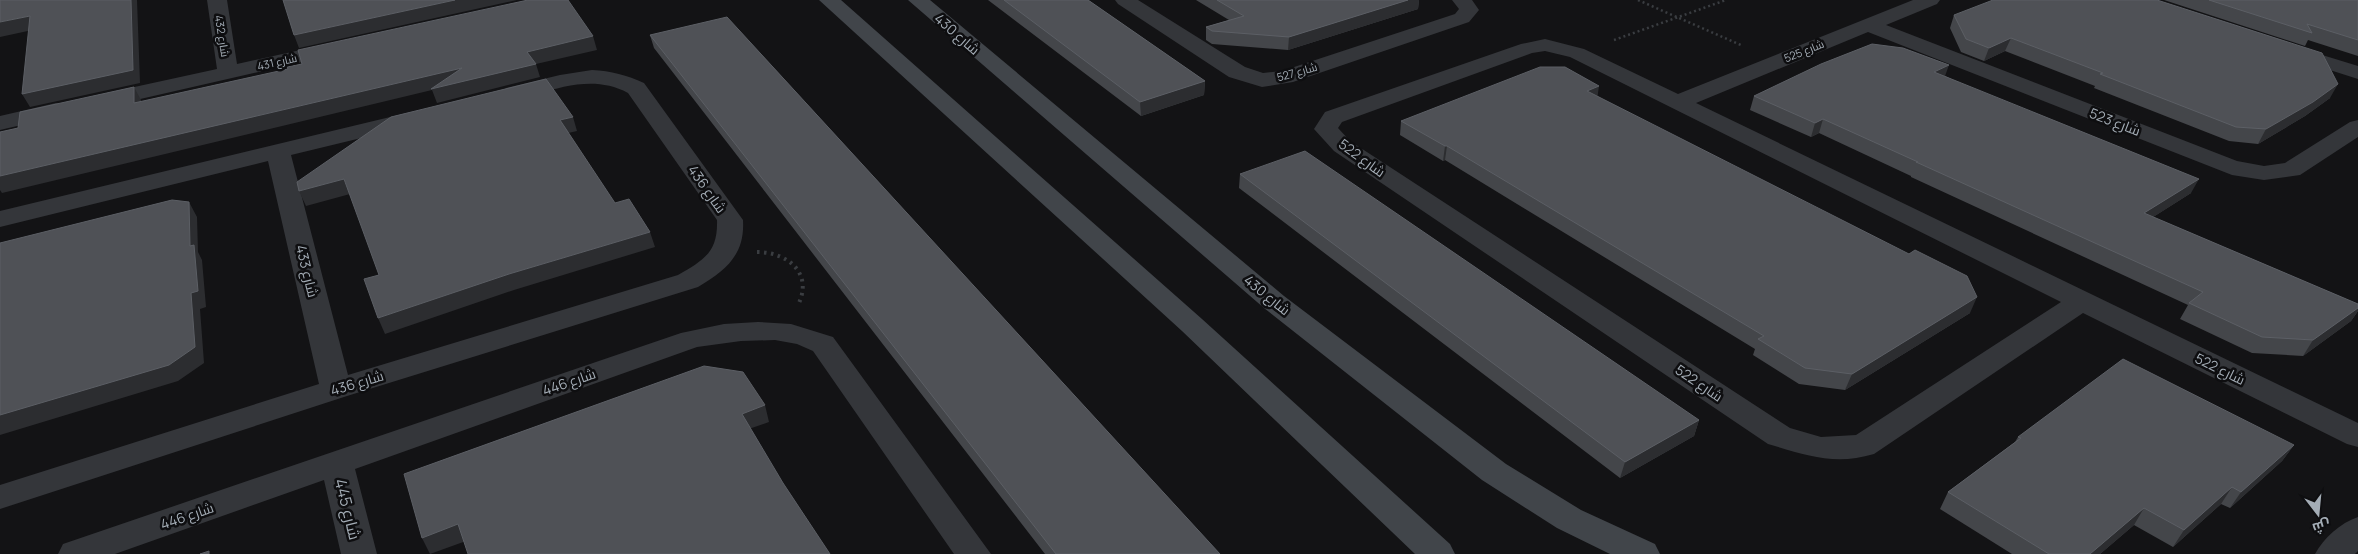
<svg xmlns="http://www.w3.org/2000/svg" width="2358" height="554" viewBox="0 0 2358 554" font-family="Manrope,Cairo,sans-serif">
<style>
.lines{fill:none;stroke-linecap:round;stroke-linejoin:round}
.path-far1{stroke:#3a3d41;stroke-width:2.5;stroke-dasharray:2 3;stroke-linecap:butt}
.path{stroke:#3a3d41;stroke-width:4;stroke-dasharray:2.5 4.5;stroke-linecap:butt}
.street{fill:#34363a;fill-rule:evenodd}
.secondary{fill:#41454a;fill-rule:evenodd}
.wall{fill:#44464a}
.shaded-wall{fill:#2c2d30}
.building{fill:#4f5156;stroke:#5c5f65}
.labels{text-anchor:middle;stroke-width:5;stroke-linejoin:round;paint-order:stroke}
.far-street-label{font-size:11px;fill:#a4adb6;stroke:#0e0e10}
.street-label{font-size:14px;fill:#a4adb6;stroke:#0e0e10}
.near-street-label{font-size:16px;fill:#a4adb6;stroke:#0e0e10}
</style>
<rect width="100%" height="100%" fill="#131315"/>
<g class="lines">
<!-- path-far1 -->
<path class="path-far1" d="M1638,0L1743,46
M1614,40L1726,0"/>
<!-- path -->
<path class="path" d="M757,252C787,252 814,273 798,305"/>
<!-- street -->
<path class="street" d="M207,0H227L237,64L337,42L344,44L347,48L344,52L337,54L101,108L93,106L90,101L93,96L217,69Z
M1115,0H1138L1245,67L1263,73L1282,71L1455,14L1459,9L1452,0H1472L1479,10L1469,22L1293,82L1262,87L1229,77L1118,4Z
M1913,0H1940L1937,4L1886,25L2237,161L2264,166L2285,163L2350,122L2358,120V137L2300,175L2264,180L2232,175L1868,32L1696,103L2358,423V447L2347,444L2083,313L1874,454C1834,466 1806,455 1768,444L1334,151L1314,129L1325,112L1521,44L1545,39L1584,49L1678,94ZM1545,51L1570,57L2061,302L1856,435L1821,437L1790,428L1350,141L1338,128L1342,122L1532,53Z
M2293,46L2358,66V79L2286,56L2282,52L2286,48Z
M592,70C611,71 627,75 644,83L743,220C745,255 726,270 698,287L347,396L0,509V485L319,384L268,161L0,227V211L411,112L419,114L422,119L419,124L291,155L348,375L678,275C704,260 718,252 717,220L628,93C598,77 568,85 537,94C526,97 517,100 506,98L503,93L506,88L560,75Z
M56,103L64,105L67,110L64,115L0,130V116Z
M758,322L791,324L833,337L991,554H954L813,351L797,344L775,340L741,341L697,347L355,469L377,554H341L324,480L115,554H58L63,544L681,333L724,324Z
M2358,517V551L2355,554H2315C2324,538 2340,523 2358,517Z"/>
<!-- secondary -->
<path class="secondary" d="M819,0H841L1202,319L1450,544L1455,554H1415L1182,331Z
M908,0H930L1284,296L1506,464L1581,510L1655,544L1660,554H1610L1557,528L1482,480L1264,308Z"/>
</g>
<!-- wall -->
<path class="wall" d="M988,0H1088L1205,81L1204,95L1141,116Z
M1196,0H1419L1418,9L1288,50L1212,44L1206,40V27L1229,20Z
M2164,0H2358V56L2308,40L2305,46Z
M1954,15L2330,98L2305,116L2258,144L2229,141L2094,88L2095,86L2005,51L1984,61L1961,52L1950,28Z
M650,35L1220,554H1045L654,48Z
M1945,76L2191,193L2153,217L2358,304V311L2351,321L2303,356L2252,353L2180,319L2188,305L1911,177V176L1819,133L1811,137L1750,110L1754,96Z
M1597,96L1970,313L1845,390L1799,384L1753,355L1755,349L1445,160L1443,161L1400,135L1401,121Z
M1240,174L1699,420L1694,436L1620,478L1239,188Z
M2018,437L2294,445L2282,461L2230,508L2221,504L2173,547L2134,525L2100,554H2012L1940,509L1948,492L2015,442Z"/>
<!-- shaded-wall -->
<path class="shaded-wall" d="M131,0H137L140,83L30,107L22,94Z
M455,0H517L299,48L294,35Z
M1408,0H1419L1418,9L1288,50L1289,37Z
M30,16L37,29L0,37V22Z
M593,36L597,50L536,64L540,77L437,103L432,90L2,193L0,190V176Z
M2011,38L2005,51L1984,61L1989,48Z
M1949,65L1944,79L1934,72Z
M1205,81L1204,95L1141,116L1140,102Z
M2338,84L2330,98L2305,116L2258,144L2266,129Z
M1599,86L1597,100L1587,91Z
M134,87L141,100L142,117L134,103Z
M573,117L577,131L564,134L560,120Z
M1823,119L1819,133L1811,137L1815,123Z
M1445,146H1447L1445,160L1443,161Z
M344,179L350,194L306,206L299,191Z
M2199,179L2191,193L2136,228L2144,213Z
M189,202L197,217L198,252L202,260L206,307L200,309L204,363L178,381L0,435V415L191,293Z
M650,232L655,247L514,290L385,334L378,318L509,274Z
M1977,297L1970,313L1845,390L1852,374Z
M2358,308V311L2351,321L2303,356L2313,340Z
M765,405L769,422L746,430L742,414Z
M1699,420L1694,436L1620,478L1625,462Z
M2294,445L2282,461L2230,508L2241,492Z
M2232,487L2221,504L2173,547L2184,530Z
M2144,508L2134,525L2100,554H2090Z
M458,524L466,541L430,554L422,538Z"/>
<!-- building -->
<path class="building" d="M0,0H131L133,70L22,94L30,16L0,22Z
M283,0H455L294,35Z
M528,0H568L593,36L527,52L536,64L431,89L462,68L0,176V132L18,128L20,112L134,87V103L288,69L287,67L302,64L298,50Z
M1004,0H1088L1205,81L1140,102Z
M1217,0H1408L1289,37L1212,31L1206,27L1244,16Z
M1993,0H2157L2322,53L2338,84L2313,102L2266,129L2236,127L2100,74L2103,73L2011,38L1989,48L1966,39L1954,15Z
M2209,0H2358V40L2307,24L2312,33Z
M727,17L1220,554H1056L650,35Z
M1872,44L1903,48L1949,65L1934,72L2199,179L2144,213L2358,304V308L2313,340L2262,337L2189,303L2203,292L1916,162H1918L1823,119L1815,123L1754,96L1821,64Z
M1540,67H1565L1599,86L1587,91L1909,254L1915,250L1967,276L1977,297L1852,374L1805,368L1758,339L1764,336L1447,146H1445L1401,121Z
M546,79L573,117L560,120L615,203L629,199L650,232L509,274L378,318L364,279L379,275L344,179L299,191L297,182L391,117Z
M1305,151L1699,420L1625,462L1240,174Z
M172,200L189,202L190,246L194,245L198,291L191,293L195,347L169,365L0,415V243Z
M2123,359L2294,445L2241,492L2232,487L2184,530L2144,508L2090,554H2049L1948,492L2021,438L2018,437Z
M704,366L743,372L765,405L742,414L783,483L830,554H468L458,524L422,538L404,474Z
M209,551V554H200Z"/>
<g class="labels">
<!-- far-street labels -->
<g class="far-street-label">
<text transform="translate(222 36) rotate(81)" y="4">شارع 432</text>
<text transform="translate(1804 51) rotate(-22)" y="4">شارع 525</text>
<text transform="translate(277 62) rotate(-13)" y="4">شارع 431</text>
<text transform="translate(1297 72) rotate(-16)" y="4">شارع 527</text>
</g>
<!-- street labels -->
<g class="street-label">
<text transform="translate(957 34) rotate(41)" y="5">شارع 430</text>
<text transform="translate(2115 122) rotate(21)" y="5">شارع 523</text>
<text transform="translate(1362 158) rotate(36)" y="5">شارع 522</text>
<text transform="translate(707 189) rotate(55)" y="5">شارع 436</text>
<text transform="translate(307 271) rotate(76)" y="5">شارع 433</text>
<text transform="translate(1267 295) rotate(39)" y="5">شارع 430</text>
<text transform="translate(2220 369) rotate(26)" y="5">شارع 522</text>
<text transform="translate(569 382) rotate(-19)" y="5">شارع 446</text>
<text transform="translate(357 383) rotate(-17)" y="5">شارع 436</text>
<text transform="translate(1699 383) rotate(34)" y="5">شارع 522</text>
<text transform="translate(187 516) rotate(-19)" y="5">شارع 446</text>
</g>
<!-- near-street labels -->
<g class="near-street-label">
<text transform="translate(348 509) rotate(76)" y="6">شارع 445</text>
</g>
</g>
<!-- north arrow -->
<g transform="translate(2318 514) rotate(164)" stroke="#0e0e10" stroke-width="4" paint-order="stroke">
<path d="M0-4L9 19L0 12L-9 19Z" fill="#a4adb6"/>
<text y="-8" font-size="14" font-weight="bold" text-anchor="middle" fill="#a4adb6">ش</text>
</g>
</svg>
